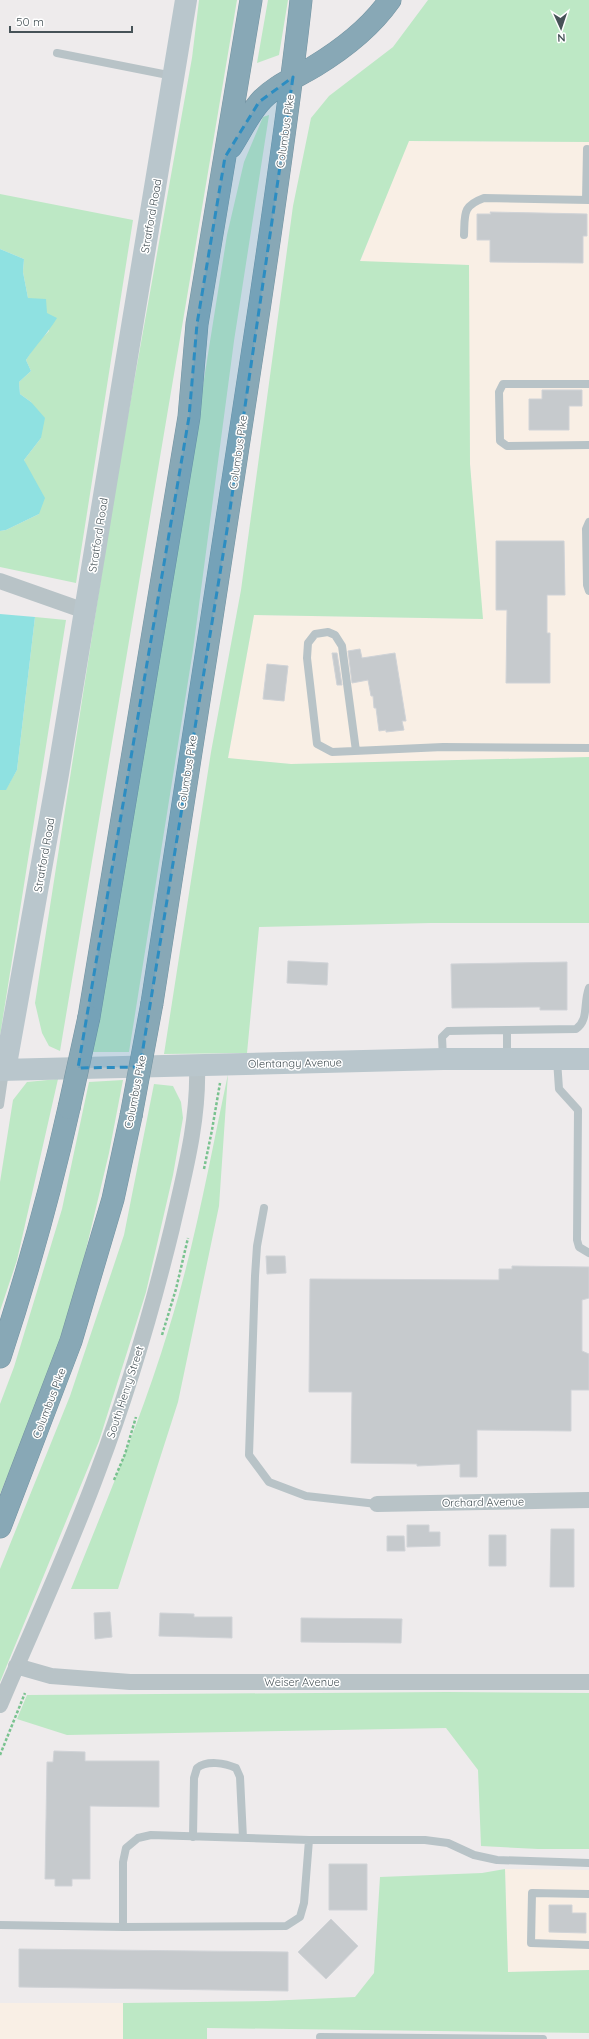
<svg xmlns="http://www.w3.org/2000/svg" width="589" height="2039" viewBox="0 0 589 2039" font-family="Quicksand,sans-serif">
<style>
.commercial{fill:#f9efe5}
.green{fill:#bde8c5}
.water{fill:#8fe1e1}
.building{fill:#c6cacd;stroke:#d0d3d7}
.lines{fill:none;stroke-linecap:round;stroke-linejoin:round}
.highway-casing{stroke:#7393a1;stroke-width:23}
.path{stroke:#79c28f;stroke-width:2.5;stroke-dasharray:3 2;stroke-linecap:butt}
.lane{stroke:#b8c3c7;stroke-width:8}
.street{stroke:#b8c3c7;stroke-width:16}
.secondary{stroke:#b9c6cc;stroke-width:22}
.highway{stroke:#88a8b6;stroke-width:22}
.highway-bridge-casing{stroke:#7393a1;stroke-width:23;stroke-linecap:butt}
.highway-bridge{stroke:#88a8b6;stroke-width:22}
.marked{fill:#2c8dc2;fill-opacity:0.2;stroke:#2c8dc2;stroke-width:3;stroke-dasharray:8 5;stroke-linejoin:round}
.labels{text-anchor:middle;stroke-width:3;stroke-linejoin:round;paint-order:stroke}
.street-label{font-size:11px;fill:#465257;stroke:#fff}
</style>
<rect width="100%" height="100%" fill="#eeebec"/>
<!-- commercial -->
<path class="commercial" d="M408,141L589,142V757L291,764L228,759L254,615L482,619L470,464L468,265L360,262Z
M505,1869L589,1870V1970L508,1972Z
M0,2003H123V2039H0Z"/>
<!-- green -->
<path class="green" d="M199,0H237L60,1051L49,1046L42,1033L35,1003L115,488L192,58Z
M268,0H288L279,55L257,63Z
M428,0H589V142L409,141L360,261L469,265L470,464L483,619L254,615L228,758L291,764L589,757V923H431L259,927L247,1053L164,1054L211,752L241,590L293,206L311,118L329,96L393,47Z
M269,115L234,341L193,650L129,1052H92L171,586L227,235L244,162L263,117Z
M0,194L133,220L76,583L0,567V531L6,530L39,514L24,460L41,438L31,402L20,394L19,382L31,371L26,360L37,343L49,331L47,313L28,298L23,272L24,259L0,249Z
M35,617L66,620L0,1036V790L6,789L17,770Z
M228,1074L219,1206L178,1402L118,1589H71C106,1502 142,1417 169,1328C195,1245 210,1159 228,1074Z
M58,1079L17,1260L0,1311V1182L13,1100L27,1082Z
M123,1080L109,1153L84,1258L55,1360L0,1494V1404L14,1367L62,1209L89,1082Z
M154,1084L173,1086L181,1102L183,1118L173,1175L146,1292L99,1441L0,1682V1569L70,1396L124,1235Z
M447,1692L589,1693V1849H538L481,1846L478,1770L446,1728L67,1735L17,1719L27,1695Z
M505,1869L508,1972L589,1970V2033L207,2028V2039H123V2003L267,2001L355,1997L374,1973L380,1877L482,1873Z"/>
<!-- water -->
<path class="water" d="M0,249L24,259L23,272L28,298L46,299L47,313L57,318C48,333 36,345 26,360L31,371L19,382L20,394L31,402L45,418L41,438L24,460L45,498L39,514L6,530L0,531Z
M0,614L35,617L17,770L6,790H0Z"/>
<!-- building -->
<path class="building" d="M490,212L587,214V236H583V263L490,262V240H477V214H491Z
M542,390H582V406H569V430H529V399H542Z
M496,541H564L565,595H547V633H550V683H506L507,610H496Z
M360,649L362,658L395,653L406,721H402L404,730L386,732V730L379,731L376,708H374L373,696H371L368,680L352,683L348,651Z
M332,653H337L342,685H337Z
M267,664L288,666L284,701L263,699Z
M288,961L328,963L327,985L287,983Z
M567,962V1010H540V1007L452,1008L451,964Z
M266,1256H285L286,1273L267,1274Z
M512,1266L589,1267V1298L582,1300V1351L589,1354V1390H571V1431L477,1430V1477H460V1464L417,1466V1464L351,1463L352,1392H309L310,1279L499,1280V1269H512Z
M407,1525H429V1532H440V1546L407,1547Z
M551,1529H574V1587H550Z
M489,1535H506V1566H489Z
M387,1536H404L405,1551H387Z
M110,1612L112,1637L95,1639L94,1613Z
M160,1613L194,1614V1617H232V1638L159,1636Z
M301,1618L402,1619L401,1643L301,1642Z
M54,1751L85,1752V1761H159V1807L90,1806V1879H72V1886H55V1879H45L47,1762H53Z
M329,1864H367V1910H329Z
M549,1905H572V1913H586V1933L549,1932Z
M331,1919L358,1946L326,1979L298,1952Z
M19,1949L288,1952V1991L19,1987Z"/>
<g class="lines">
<!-- highway casing -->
<g class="highway-casing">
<path id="highway" d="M231,147C240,133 248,116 259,103C273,86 297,77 315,66C343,49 371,27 390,0
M152,1003C187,769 226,537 260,303C275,202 290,101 301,0
M89,1017L189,417L197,324L251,0
M0,1357C27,1275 50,1193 69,1108
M0,1527L71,1341L113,1199L131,1116"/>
</g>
<!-- path -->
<path class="path" d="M204,1169L212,1130L220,1083
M162,1335L176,1289L188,1238
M114,1480L125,1454L136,1417
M0,1755L25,1693"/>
<!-- lane -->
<path class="lane" d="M57,53L173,76
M586,200L587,149
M464,235C465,214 462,206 484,198L589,200
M589,384H503L499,392L500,441L507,446L589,445
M589,522L586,529L587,585L589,591
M356,751L342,646L335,635L328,632L315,634L308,643L307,658L317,744L332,752L443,747L589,748
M507,1030L576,1029C589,1020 583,1004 589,988
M443,1058L442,1037L448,1031L507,1030V1057
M557,1060L559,1089L578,1110L577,1240L579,1247L589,1253
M0,1105L5,1071
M264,1208L257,1246L255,1276L249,1455L269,1482L306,1496L377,1504
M193,1837L194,1778L197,1768C207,1760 225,1763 236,1768L240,1777L243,1838
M589,1894L532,1893L531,1943L589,1945
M0,1925L123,1927V1862L126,1848L138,1838L151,1835L309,1840H425L448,1843L474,1855L497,1860L589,1863
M123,1927L286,1926L300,1917L304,1903L309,1840
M320,2037L543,2039"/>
<!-- street -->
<path class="street" d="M0,581L85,611
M377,1504L589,1500
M16,1666L51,1676L130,1682H589
M0,1705C33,1627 69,1550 98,1471C128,1392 152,1310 172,1228C184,1175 199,1121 197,1065"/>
<!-- secondary -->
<path class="secondary" d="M0,1070L443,1059H589
M5,1070L58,774L186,0"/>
<!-- highway -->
<use href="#highway" class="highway"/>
<!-- highway-bridge casing -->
<g class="highway-bridge-casing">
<path id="highway-bridge" d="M69,1108L89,1017
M131,1116L152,1003"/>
</g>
<!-- highway-bridge -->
<use href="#highway-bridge" class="highway-bridge"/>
</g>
<!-- marked area -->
<path class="marked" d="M293,77L227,530L140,1067L78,1068L189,417L197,324L225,157L259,102Z"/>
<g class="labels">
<!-- street labels -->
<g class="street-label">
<text transform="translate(285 131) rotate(-82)" y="4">Columbus Pike</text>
<text transform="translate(151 216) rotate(-80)" y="4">Stratford Road</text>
<text transform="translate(238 452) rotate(-82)" y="4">Columbus Pike</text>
<text transform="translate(98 535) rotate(-81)" y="4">Stratford Road</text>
<text transform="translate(187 772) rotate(-81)" y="4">Columbus Pike</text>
<text transform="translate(44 855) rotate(-80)" y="4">Stratford Road</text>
<text transform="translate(295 1063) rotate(-1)" y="4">Olentangy Avenue</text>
<text transform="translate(135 1092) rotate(-79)" y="4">Columbus Pike</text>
<text transform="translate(125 1392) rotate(-72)" y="4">South Henry Street</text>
<text transform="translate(49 1403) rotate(-69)" y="4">Columbus Pike</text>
<text transform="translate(483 1502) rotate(-1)" y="4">Orchard Avenue</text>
<text x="302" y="1686">Weiser Avenue</text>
</g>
</g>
<!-- north arrow -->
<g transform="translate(561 28) rotate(177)" stroke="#ffffff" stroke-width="3" paint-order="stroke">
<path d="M0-3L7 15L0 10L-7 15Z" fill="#465257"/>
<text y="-6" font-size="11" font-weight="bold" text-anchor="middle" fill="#465257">N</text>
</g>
<!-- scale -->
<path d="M10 26v6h122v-6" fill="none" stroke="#465257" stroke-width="2"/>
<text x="16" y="26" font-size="12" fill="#465257" stroke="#ffffff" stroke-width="3" paint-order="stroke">50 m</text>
</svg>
